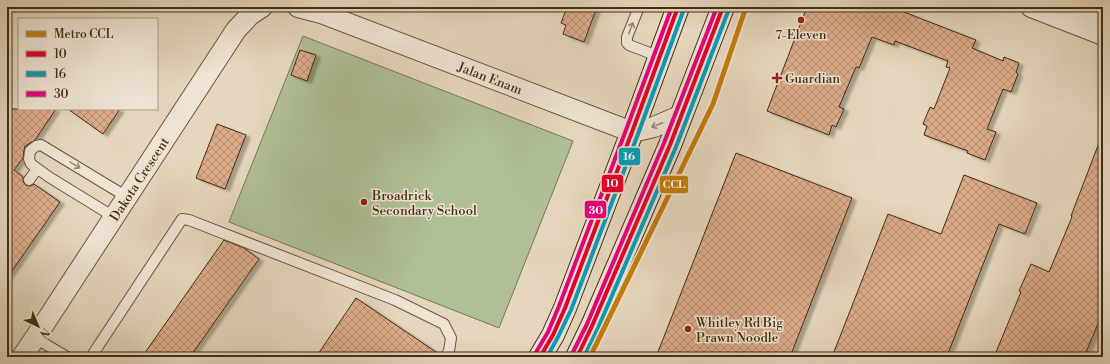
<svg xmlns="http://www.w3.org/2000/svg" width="1110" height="364" viewBox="0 0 1110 364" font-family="'Libre Bodoni',serif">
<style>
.green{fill:#afbf95;stroke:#7a7654}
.building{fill:url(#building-cross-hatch);stroke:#442d13;filter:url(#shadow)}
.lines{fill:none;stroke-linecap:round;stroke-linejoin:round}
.lane-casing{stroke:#6c573e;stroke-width:12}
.street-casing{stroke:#6c573e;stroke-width:22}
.secondary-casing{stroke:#442d13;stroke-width:24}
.lane{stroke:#eee4d4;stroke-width:10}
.street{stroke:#eee4d4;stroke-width:20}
.secondary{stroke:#eee4d4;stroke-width:22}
.bus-1-casing{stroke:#eee4d4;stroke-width:7}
.bus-2-casing{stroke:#eee4d4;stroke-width:7}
.bus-3-casing{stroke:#eee4d4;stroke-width:7}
.bus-1{stroke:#e4002b;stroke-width:4}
.bus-2{stroke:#079dbb;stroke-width:4}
.bus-3{stroke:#e5007d;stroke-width:4}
.metro-1-casing{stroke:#eee4d4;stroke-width:8}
.metro-1{stroke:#c37c0f;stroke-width:5}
.oneway{stroke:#998874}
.poi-dot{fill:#8f2418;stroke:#eee4d4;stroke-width:1.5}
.labels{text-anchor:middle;stroke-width:3;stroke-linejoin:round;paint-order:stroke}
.poi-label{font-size:13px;fill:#442d13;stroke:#eee4d4;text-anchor:start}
.street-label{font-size:13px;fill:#442d13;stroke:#eee4d4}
.line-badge{stroke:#eee4d4;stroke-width:1.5}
.badge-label{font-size:11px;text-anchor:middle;font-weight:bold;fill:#fff}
</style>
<defs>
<pattern id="building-cross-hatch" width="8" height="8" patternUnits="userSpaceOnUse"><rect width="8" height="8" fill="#dcab8a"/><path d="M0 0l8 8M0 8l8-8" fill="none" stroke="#b48c70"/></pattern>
<filter id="shadow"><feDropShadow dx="4.5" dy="2.5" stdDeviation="1" flood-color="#0004"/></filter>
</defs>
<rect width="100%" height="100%" fill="#e5d6bd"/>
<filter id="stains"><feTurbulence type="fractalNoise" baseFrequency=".005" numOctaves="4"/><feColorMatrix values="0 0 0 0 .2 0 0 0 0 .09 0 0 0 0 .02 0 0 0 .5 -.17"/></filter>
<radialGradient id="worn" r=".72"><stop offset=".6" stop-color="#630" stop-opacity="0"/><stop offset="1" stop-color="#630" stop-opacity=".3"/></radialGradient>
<!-- green -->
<path class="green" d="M303,36L573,141L499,328L229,222Z"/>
<!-- building -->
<path class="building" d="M567,7H597L584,42L563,34L566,25L561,23Z
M807,7H891L976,40L972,48L1003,61L1004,57L1019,63L1016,72L1018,74L1011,92L1003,89L987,129L996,132L985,160L967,153L968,151L924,135L927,126L923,124L930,107L934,109L950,68L946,67L948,61L895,41L894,45L872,37L859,68L856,67L839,107L844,109L836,127L832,125L829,135L767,111Z
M300,50L316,55L307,81L291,75Z
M7,109H56L35,140L25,146L24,150L23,158L14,170L23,177V182L26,185L31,186L34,184L60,202L7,278Z
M68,109H120L103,134Z
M217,124L246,135L225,189L196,178Z
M1102,135H1103V312L1084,357H994L1021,292L1019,291L1031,264L1049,272L1072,217L1071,216Z
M736,153L852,198L790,357H656Z
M964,175L1037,203L1025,234L999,224L947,356L936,352L934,357H832L888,214L941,234Z
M224,240L244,248L259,259L190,357H142Z
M356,298L439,354V357H316Z"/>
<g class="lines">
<!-- lane casing -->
<g class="lane-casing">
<path id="lane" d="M639,7L627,37V43L629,45L660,57
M29,180L37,169
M114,217L49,177L31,164L29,159L30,151L36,146L41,145L127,197
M35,338L67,357
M91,357L182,219L189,220L395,300L444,324L451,338L449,351L445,357"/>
</g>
<!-- street casing -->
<g class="street-casing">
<g id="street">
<path id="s1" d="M298,7L321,13L632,132L654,127L682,115"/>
<path d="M1031,7L1103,35"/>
<path d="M1079,7L1103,17"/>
<path id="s2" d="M22,357L35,338L236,30L250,15L262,7"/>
</g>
</g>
<!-- secondary casing -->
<g class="secondary-casing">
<path id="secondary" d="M540,357L553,335L565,308L632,132L678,7
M577,357L592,326L670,145L723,7"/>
</g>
<!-- lane -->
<use href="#lane" class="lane"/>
<!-- street -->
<use href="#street" class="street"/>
<!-- secondary -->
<use href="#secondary" class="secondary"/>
<!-- bus-1 casing -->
<g class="bus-1-casing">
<path id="bus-1" d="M540,357L553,335L565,308L632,132L678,7
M577,357L592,326L670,145L723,7"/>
</g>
<!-- bus-2 casing -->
<g class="bus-2-casing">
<path id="bus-2" d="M547,357L558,337L571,310L638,134L684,9
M584,357L598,328L676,147L729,9"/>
</g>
<!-- bus-3 casing -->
<g class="bus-3-casing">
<path id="bus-3" d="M535,354L548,332L559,306L626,130L672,7
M572,354L587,324L664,143L717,7"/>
</g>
<!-- bus-1 -->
<use href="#bus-1" class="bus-1"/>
<!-- bus-2 -->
<use href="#bus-2" class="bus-2"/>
<!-- bus-3 -->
<use href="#bus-3" class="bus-3"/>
<!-- metro-1 casing -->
<g class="metro-1-casing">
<path id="metro-1" d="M590,357L713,104L746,7"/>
</g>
<!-- metro-1 -->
<use href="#metro-1" class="metro-1"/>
</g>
<!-- one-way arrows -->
<defs><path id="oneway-shaft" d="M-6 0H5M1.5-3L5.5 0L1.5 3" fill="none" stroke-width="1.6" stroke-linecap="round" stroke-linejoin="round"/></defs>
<g class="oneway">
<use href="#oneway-shaft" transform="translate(631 28) rotate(-69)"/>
<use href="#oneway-shaft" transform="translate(657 125) rotate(158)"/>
<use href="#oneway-shaft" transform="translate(75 165) rotate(32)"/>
</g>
<!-- markers -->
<g class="poi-dot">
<circle cx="801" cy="20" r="4"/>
<path d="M775 72h4v4h4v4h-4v4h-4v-4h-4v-4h4z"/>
<circle cx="364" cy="202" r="4"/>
<circle cx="688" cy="329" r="4"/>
</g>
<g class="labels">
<!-- poi labels -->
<g class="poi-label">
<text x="801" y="39" text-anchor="middle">7-Eleven</text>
<text x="785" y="83">Guardian</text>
<text x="372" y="200">Broadrick<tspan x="372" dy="15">Secondary School</tspan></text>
<text x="696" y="327">Whitley Rd Big<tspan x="696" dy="15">Prawn Noodle</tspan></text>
</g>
<!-- street labels -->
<g class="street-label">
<text dy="5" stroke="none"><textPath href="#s1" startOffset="205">Jalan Enam</textPath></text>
<text dy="5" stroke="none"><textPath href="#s2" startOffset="213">Dakota Crescent</textPath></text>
</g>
</g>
<g class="line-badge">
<rect x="618" y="147" width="23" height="19" rx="4" fill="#079dbb"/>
<rect x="601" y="174" width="23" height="19" rx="4" fill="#e4002b"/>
<rect x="659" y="175" width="30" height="19" rx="4" fill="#c37c0f"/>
<rect x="584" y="200" width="23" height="19" rx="4" fill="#e5007d"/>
</g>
<g class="badge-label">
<text x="629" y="160">16</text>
<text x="612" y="187">10</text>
<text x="674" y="188">CCL</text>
<text x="596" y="214">30</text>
</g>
<!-- margin -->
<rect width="1110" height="364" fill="none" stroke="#e5d6bd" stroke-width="24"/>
<rect x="8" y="8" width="1094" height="348" fill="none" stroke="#442d13" stroke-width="2"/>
<rect x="12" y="12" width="1086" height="340" fill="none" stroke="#442d13"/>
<!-- legend -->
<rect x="18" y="18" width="140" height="92" fill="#eee4d4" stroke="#aa9b87"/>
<rect x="26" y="31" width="20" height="6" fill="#c37c0f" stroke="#aa9b87"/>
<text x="54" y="38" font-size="12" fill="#442d13">Metro CCL</text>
<rect x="26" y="51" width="20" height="6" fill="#e4002b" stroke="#aa9b87"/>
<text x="54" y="58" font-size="12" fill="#442d13">10</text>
<rect x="26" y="71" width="20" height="6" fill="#079dbb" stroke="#aa9b87"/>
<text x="54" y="78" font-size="12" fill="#442d13">16</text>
<rect x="26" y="91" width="20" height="6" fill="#e5007d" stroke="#aa9b87"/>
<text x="54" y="98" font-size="12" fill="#442d13">30</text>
<!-- north arrow -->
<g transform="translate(38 326) rotate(136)" stroke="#eee4d4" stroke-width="3" paint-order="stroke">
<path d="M0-3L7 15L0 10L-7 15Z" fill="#442d13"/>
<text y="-6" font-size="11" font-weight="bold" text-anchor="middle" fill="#442d13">N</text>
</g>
<rect width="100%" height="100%" filter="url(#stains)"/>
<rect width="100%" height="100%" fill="url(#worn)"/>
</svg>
